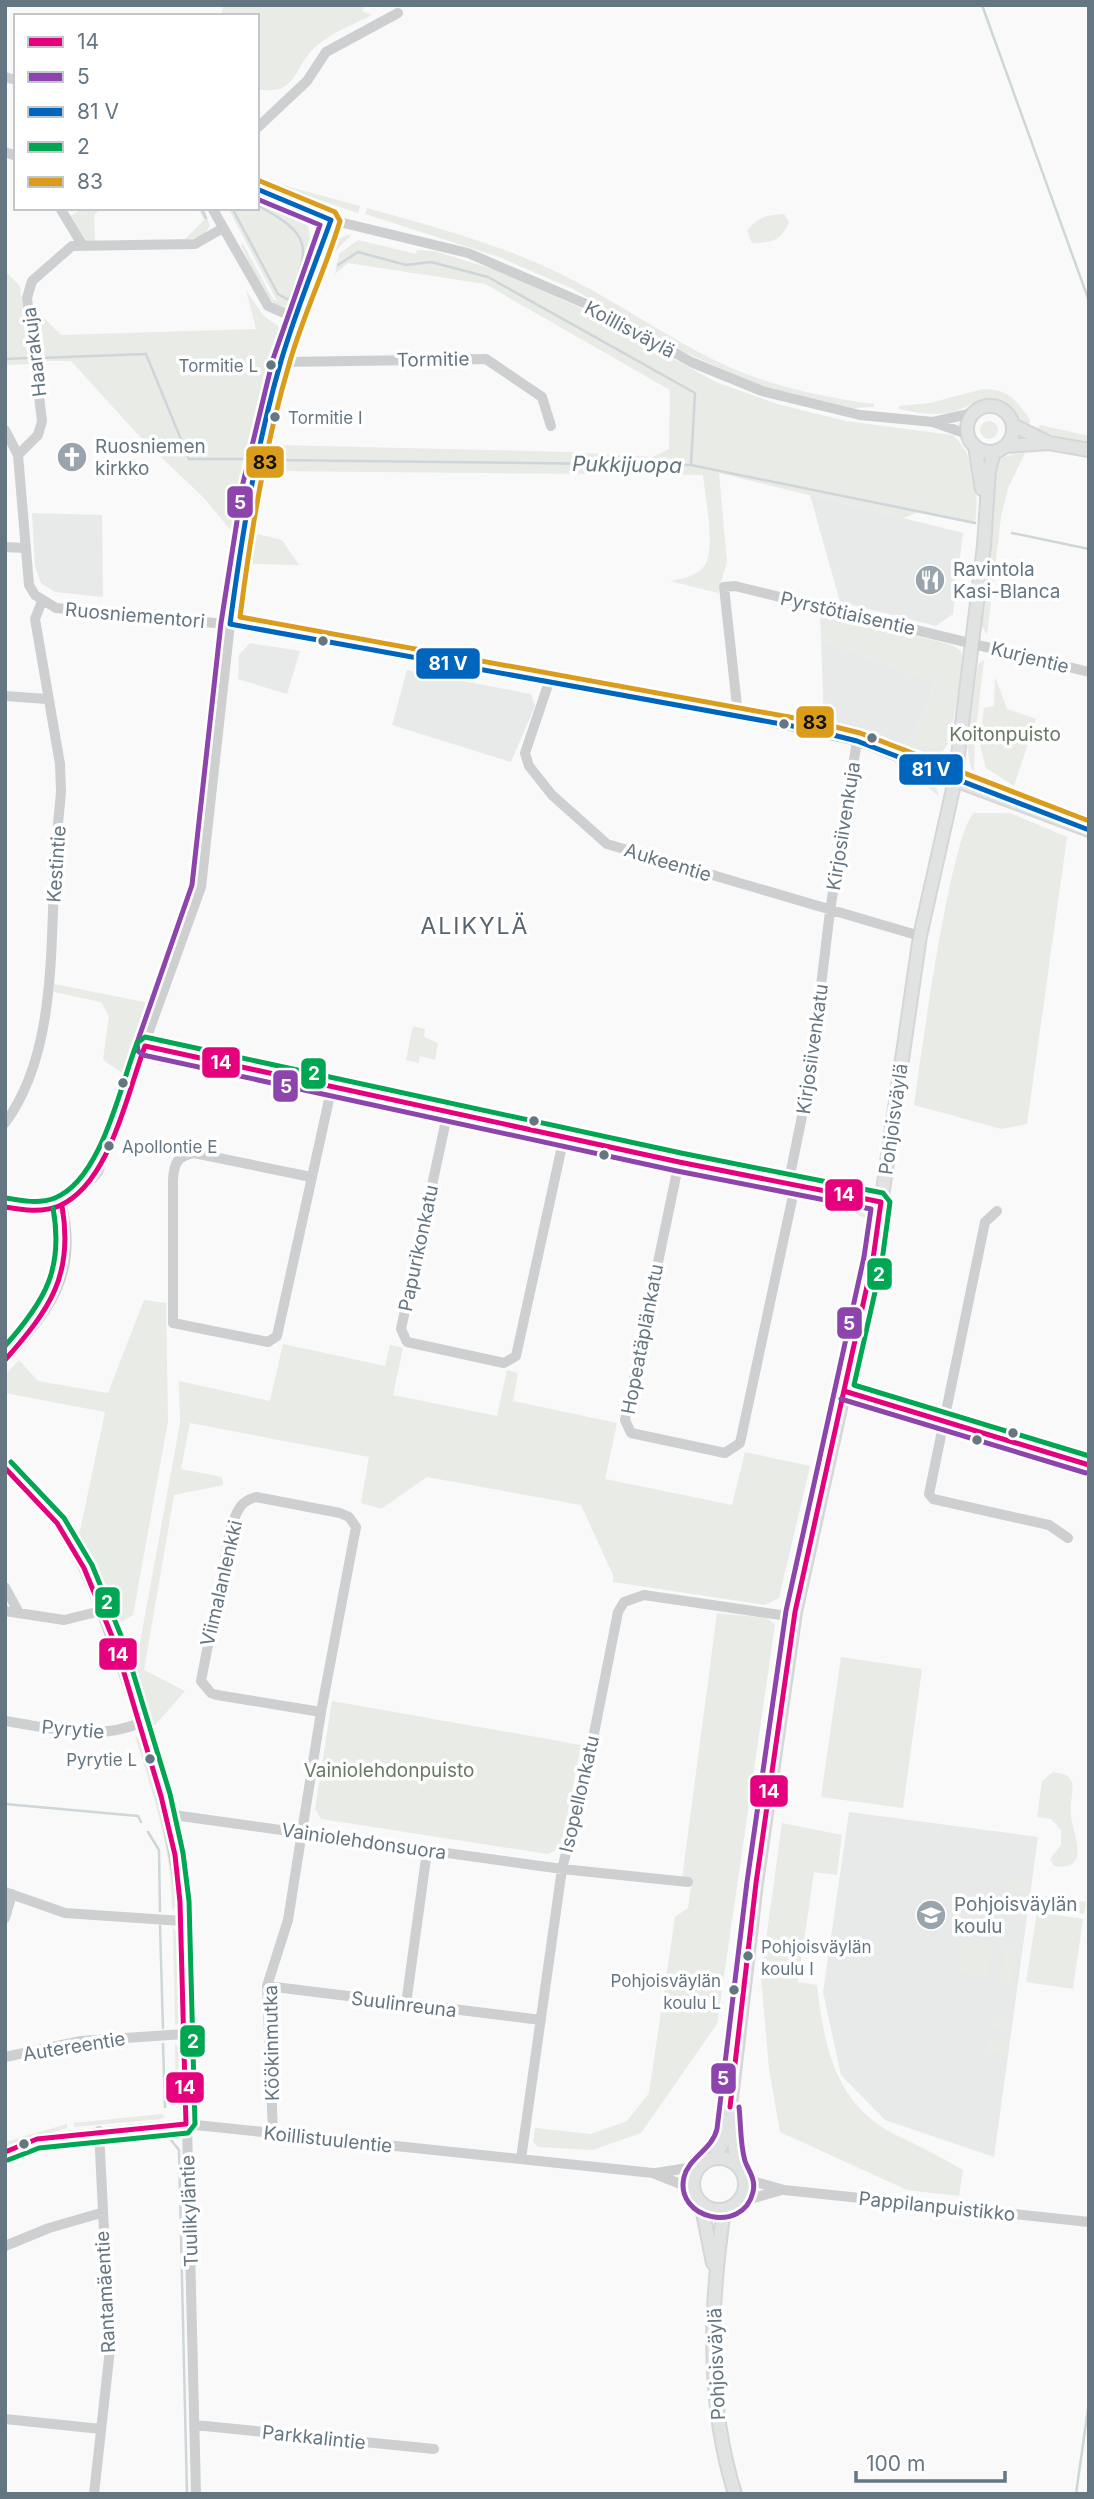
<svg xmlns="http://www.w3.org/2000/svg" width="1094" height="2499" viewBox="0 0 1094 2499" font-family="Inter,sans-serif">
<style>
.built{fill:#e8e9e9}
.green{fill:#e8ebe6}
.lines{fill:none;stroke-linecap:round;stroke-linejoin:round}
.stream{stroke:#ced6d9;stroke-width:2.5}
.major-casing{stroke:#d5d6d7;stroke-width:16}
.minor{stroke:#cecfd0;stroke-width:10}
.major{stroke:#e1e2e2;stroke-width:12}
.bus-1-casing{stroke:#fff;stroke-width:10}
.bus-2-casing{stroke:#fff;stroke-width:10}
.bus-3-casing{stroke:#fff;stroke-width:10}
.bus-4-casing{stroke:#fff;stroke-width:10}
.bus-5-casing{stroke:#fff;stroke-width:10}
.bus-1{stroke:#e5007d;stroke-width:5}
.bus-2{stroke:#8e44ad;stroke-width:5}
.bus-3{stroke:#0065bd;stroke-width:5}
.bus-4{stroke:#00a651;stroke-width:5}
.bus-5{stroke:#da9c1a;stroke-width:5}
.bus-dot{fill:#657683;stroke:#fff;stroke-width:2.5}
.labels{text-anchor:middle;stroke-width:7;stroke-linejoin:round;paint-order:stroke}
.bus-label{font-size:17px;fill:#657683;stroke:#fff;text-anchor:end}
.street-label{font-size:19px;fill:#657683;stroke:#fff}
.poi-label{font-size:19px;fill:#657683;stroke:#fff;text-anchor:start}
.park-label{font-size:19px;fill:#687a64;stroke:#fff}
.water-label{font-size:21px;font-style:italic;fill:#60757c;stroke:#fff}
.quarter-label{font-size:23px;letter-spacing:2px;fill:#57646e;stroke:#fff}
.line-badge{stroke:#fff;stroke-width:2.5}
.badge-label{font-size:19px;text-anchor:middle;font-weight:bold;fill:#fff}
.pale-badge-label{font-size:19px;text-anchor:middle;font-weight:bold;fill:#111}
</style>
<rect width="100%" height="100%" fill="#f9f9f9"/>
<!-- built -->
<path class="built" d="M810,495L963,533L953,614L936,626L840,602Z
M32,513L102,515L103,597L55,592L41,583L35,567Z
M821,640L935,682L917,730L901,747L861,730L824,720Z
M250,643L300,651L287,694L238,679L239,655Z
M407,670L531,694L535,706L511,762L392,725Z
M849,1812L1038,1837L994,2157L885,2120L841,2075L823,1992Z"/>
<!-- green -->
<path class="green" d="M223,5H365L362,11L372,15C353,25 330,33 314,48C293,68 297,97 257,89V16H222Z
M282,185L360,206L358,213L280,187Z
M257,197C271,204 295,209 305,221C320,238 299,333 272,302C258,287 250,263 241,245L243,244L273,299L277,301L228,208H257Z
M83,208H101L94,215L95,242H86L71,216Z
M198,208H204L210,226C204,237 197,239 185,239L204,220Z
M367,208C434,227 500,244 563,275C629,307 689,355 760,379C797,391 835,399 874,404V407L853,408L761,386L684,352L573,289L499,257L365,214Z
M784,214L789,222C782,241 770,243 752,243L747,231C757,217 767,215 784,214Z
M352,234L332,255L310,311L305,310L335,240Z
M358,240L416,254L417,250L434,251L499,271L587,311L716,382L777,404L846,421L952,435C976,453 979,496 975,523L919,512L903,518L719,473L727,562L718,593L670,581C682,579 698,576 705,565C716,547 705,496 703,475L272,471L277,445L569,452L652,457L669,449L670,390L485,284L348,263L335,274L339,254Z
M5,271L20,286L29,364L5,365Z
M246,290L263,315L279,327C282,346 269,365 265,384C253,433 243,483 233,533L204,498L142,439L71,361H39L33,307L61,335L256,329Z
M983,389C1009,389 1016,400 1030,420L1029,430C1017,422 1014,405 999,400C980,395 965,410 948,413C931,416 915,412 899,409V406L930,403Z
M980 430a9 9 0 1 1 18 0a9 9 0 1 1-18 0Z
M1040,425L1089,436V443L1036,432Z
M1026,451L1008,488L1001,517L987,635L982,626L992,534L991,475L1000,458Z
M257,534L282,540L299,565L248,564Z
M815,609L952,645L961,651L963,659L950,741L943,751L924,756L901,747L917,730L935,682L821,640L820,615L813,613Z
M984,660L975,738L974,772C959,751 975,690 978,664Z
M995,677L1007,709L1036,719L1014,786L986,768L980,745L984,708L994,706Z
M904,766L934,781L939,796L911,775Z
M974,813H1010L1067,837L1027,1124L1002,1129L914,1105C920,1062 951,832 974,813Z
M54,984L149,1003L124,1074L103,1060L109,1016L101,1002L54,992Z
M413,1026L425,1029L424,1037L438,1043L435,1060L420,1056L419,1063L406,1060Z
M174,1060L315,1088L320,1094L179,1064L158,1065L160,1061Z
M349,1096L389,1105L388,1109L340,1098Z
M460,1121L547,1138L552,1143L456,1123Z
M575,1145L664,1163L668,1168L571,1148Z
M692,1170L777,1187L776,1192L688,1173Z
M807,1194C829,1199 858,1200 870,1221L846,1208L806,1198Z
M144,1300L166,1303L168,1421L133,1615L119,1623L76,1533L80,1531L105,1412L5,1393V1375L19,1360L38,1381L108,1393Z
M283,1344L385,1366L390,1345L403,1348L393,1395L497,1416L507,1370L518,1373L513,1401L617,1423L605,1479L732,1505L745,1452L810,1466L779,1598L765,1605L613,1582V1575L581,1505L427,1477L381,1509L361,1503L369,1457L190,1423L181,1469L222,1477L223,1485L174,1495L144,1670L185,1691L149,1732L133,1681L180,1423L179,1381L270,1401Z
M717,1613L767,1618L775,1625L717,2024L641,2133L593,2150L538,2147L533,2142L535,2128L591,2134L627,2121L649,2093L675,1917L688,1908L692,1881L682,1879Z
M841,1657L922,1669L903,1808L821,1797Z
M332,1701L581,1745L561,1848L548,1854L321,1819L315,1809Z
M135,1736L141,1741C157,1796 175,1849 176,1906L172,1910C172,1849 153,1794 135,1736Z
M1053,1772L1067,1775L1072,1782C1074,1793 1069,1804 1071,1816C1073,1834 1092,1872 1054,1866L1050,1859L1061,1845V1830L1051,1819L1037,1817L1042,1781Z
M782,1823L842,1835L837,1875L814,1872L798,1982L817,1985C824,2046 835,2105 896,2135C919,2146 941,2157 963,2170L959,2196L907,2190L780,2132L769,2069L761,1977Z
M1010,1880L1031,1883L1029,1895L1009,1892Z
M1045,1896L1086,1902L1084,1914L1043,1908Z
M1007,1904L1027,1907L1025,1919L1005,1916Z
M1037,1912L1083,1919L1073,1989L1026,1982Z
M173,1927L177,1933L179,2022L175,2026Z
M962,1940L992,1944L988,1977L958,1973Z
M1005,1945L1017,1946L1011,1987L999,1985Z
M991,2016L1011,2019L1009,2031L989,2029Z
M987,2040L1008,2043L1006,2055L986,2052Z
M175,2043L179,2048L177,2105L176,2103Z
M162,2114L165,2117L161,2119L75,2127L73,2123Z
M67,2124V2128L5,2147V2142Z"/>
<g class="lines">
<!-- stream -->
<path class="stream" d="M982,5L1089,301
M201,208L206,218
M232,208L278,294L289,300C312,244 310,234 257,205
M338,265L358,252L406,265L431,262L488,277L695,393L691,465
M40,358L146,354L189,459H249
M5,359L27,358
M272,460L691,465L975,523
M1012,533L1089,549
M5,1804L138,1816L141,1822
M148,1832L159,1850L160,1911
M160,1926L163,2028
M163,2044L165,2107
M167,2135L179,2150L187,2494
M1076,2494L1089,2402"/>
<!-- major casing -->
<g class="major-casing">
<path id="major" d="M967 429a23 23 0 1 1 46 0a23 23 0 1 1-46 0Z
M1013,425L1049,443L1089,450
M975,446L982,489
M1006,446L1049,443
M955,780L1089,830
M731,2118L737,2164
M693 2184a26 26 0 1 1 52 0a26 26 0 1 1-52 0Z
M714,2158L722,2144L730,2107L756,1883L795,1612L873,1259L920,936L955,780L984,546L989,470L994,452
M701,2203L713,2263
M724,2210C710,2306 706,2401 735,2494"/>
</g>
<!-- minor -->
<path class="minor" d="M5,77L16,80
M257,128L307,81L326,52L398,13
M5,152L16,156
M257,189L331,220L468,253L600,310L691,362L762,391L860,415L933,422L967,434
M60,208L83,246
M212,208L268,306L295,318
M281,362L486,359L542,397L551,426
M933,422L973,413
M5,430L18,455L29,585L35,595L56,608L247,626L738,715L857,741L955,780
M18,455L38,435L42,421L27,298L32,281L72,246L195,244L223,228
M5,547L24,548
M549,682L525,753L529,766L552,795L607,844L920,936
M5,696L47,699
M738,715L724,587L735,586L1089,672
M145,1046L679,1162L881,1202
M448,1111L401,1329L407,1342L504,1363L516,1356L564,1137
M5,1123C57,1053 50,945 55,862C56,839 59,815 61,792L60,764L35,619L42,601
M679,1162L625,1420L631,1433L725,1453L740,1443L795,1186
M311,1177L194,1153C177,1156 174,1163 173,1180V1323L268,1342L277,1336L332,1086
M788,1185L810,1077L830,911L857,741
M5,1207C49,1214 69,1206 98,1172L201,887L230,624L252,484L281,362L331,220
M997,1211L985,1222L929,1494L933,1499L1049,1525L1068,1538
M5,1360C49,1311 79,1274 62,1206
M844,1391L1089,1465
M5,1468C30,1491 54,1515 71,1544C90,1578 103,1616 116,1653C148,1740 174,1828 182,1921L196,2494
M5,1587L19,1613
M5,1611L64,1620L101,1611
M5,1721C54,1728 93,1742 140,1723
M166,1814L562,1869L688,1882
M5,1892L65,1913L182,1921
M5,1918L12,1894
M267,1986L541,2020
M406,2004L427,1851
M5,2057L81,2041L184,2034
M273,2133L267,1986L288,1920L321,1712L356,1527L349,1517L340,1513L256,1497C239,1501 237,1512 231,1527L201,1681L211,1693L217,1695L321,1712
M5,2152L37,2139L186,2124L653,2173L693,2189
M521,2159L562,1869L586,1774L618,1612L624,1602L644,1595L794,1617
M656,2173L700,2166
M745,2179L784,2190L1089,2222
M739,2202L782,2190
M5,2246L49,2228L101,2213
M5,2419L101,2429
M195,2425L434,2449
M94,2494L110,2349L99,2131"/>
<!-- major -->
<use href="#major" class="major"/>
<!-- bus-1 casing -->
<g class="bus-1-casing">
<path id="bus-1" d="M5,1207C23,1210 42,1213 59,1206C110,1184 127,1093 145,1046L679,1162L881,1202L873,1259L795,1612L756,1883L730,2107
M5,1360C50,1309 74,1275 62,1206
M844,1391L1089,1465
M5,1468L57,1523L84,1568L116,1646L161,1796L175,1855L180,1902L186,2124L37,2139L5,2152"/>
</g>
<!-- bus-2 casing -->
<g class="bus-2-casing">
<path id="bus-2" d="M257,199L320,225L273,359L243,483L221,623L192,885L137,1043L138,1051L143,1055L677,1171L871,1209L864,1257L786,1611L747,1882L717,2129C712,2150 689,2157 684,2177C674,2219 743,2235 753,2192C756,2179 749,2172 745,2161C740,2144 741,2124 739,2107
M841,1399L1086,1473"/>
</g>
<!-- bus-3 casing -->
<g class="bus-3-casing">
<path id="bus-3" d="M257,189L331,220
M230,624L809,729L857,741L1089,830
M230,624C242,535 256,447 281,361C295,313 314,267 331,220"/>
</g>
<!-- bus-4 casing -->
<g class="bus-4-casing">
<path id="bus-4" d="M6,1198C22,1201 40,1204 55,1198C102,1179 120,1086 137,1043L145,1037L681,1153L883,1193L890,1202L882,1261L854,1385L1089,1456
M5,1346C45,1301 64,1269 53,1208
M8,2160L39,2148L188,2133L195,2124L189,1901L183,1853L170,1794L124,1643L92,1565L64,1518L11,1462"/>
</g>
<!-- bus-5 casing -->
<g class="bus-5-casing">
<path id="bus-5" d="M260,181L335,212L340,221C326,268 304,313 290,361C265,445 251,531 240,617L811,721L860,733L1089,821"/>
</g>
<!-- bus-1 -->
<use href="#bus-1" class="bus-1"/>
<!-- bus-2 -->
<use href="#bus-2" class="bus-2"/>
<!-- bus-3 -->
<use href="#bus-3" class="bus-3"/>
<!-- bus-4 -->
<use href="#bus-4" class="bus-4"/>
<!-- bus-5 -->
<use href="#bus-5" class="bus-5"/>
</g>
<!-- icons -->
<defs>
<g id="church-disc" transform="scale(1.575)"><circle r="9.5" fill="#99a4ac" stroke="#fff"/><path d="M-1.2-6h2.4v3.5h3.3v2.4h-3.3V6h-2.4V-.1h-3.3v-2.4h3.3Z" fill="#fff"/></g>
<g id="restaurant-disc" transform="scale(1.575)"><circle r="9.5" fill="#99a4ac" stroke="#fff"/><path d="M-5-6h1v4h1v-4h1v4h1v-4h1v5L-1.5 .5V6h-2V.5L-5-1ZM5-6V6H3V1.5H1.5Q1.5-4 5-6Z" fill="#fff"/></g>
<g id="school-disc" transform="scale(1.575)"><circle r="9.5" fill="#99a4ac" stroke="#fff"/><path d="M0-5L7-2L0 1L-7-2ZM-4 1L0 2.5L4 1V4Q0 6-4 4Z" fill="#fff"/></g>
</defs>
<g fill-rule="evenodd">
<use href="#church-disc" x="72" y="457"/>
<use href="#restaurant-disc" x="930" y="580"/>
<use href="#school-disc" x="931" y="1915"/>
</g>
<!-- markers -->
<g class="bus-dot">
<circle cx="271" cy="365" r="6"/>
<circle cx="275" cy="417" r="6"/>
<circle cx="323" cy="641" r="6"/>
<circle cx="784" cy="724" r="6"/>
<circle cx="872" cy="738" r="6"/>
<circle cx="123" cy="1083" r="6"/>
<circle cx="534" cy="1121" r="6"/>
<circle cx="109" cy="1146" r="6"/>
<circle cx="604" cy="1155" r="6"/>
<circle cx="1013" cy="1433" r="6"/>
<circle cx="977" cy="1440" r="6"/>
<circle cx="150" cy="1759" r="6"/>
<circle cx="748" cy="1956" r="6"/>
<circle cx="734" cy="1990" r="6"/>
<circle cx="24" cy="2144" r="6"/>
</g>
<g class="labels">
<!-- bus labels -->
<g class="bus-label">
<text x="258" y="372">Tormitie L</text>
<text x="288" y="424" text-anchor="start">Tormitie I</text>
<text x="122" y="1153" text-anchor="start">Apollontie E</text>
<text x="137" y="1766">Pyrytie L</text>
<text x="761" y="1953" text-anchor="start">Pohjoisväylän<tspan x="761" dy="22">koulu I</tspan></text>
<text x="721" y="1987">Pohjoisväylän<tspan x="721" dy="22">koulu L</tspan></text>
</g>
<!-- street labels -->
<g class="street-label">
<text transform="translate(630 329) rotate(28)" y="7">Koillisväylä</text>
<text transform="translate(34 352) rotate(-97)" y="7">Haarakuja</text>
<text transform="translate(433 359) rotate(-1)" y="7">Tormitie</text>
<text transform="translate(848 613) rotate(13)" y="7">Pyrstötiaisentie</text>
<text transform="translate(135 615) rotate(5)" y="7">Ruosniementori</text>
<text transform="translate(1030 657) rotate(14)" y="7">Kurjentie</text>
<text transform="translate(843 826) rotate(-81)" y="7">Kirjosiivenkuja</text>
<text transform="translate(668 862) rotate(17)" y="7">Aukeentie</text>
<text transform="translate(56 864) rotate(-86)" y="7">Kestintie</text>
<text transform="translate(812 1049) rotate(-82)" y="7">Kirjosiivenkatu</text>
<text transform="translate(893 1119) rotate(-82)" y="7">Pohjoisväylä</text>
<text transform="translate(418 1248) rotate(-78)" y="7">Papurikonkatu</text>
<text transform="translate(642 1339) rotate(-79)" y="7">Hopeatäplänkatu</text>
<text transform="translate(221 1583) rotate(-77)" y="7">Viimalanlenkki</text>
<text transform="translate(73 1729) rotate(5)" y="7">Pyrytie</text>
<text transform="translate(579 1794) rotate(-77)" y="7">Isopellonkatu</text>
<text transform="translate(364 1841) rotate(8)" y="7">Vainiolehdonsuora</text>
<text transform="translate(404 2004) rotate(7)" y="7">Suulinreuna</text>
<text transform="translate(271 2043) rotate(-91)" y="7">Köökinmutka</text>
<text transform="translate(74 2046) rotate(-9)" y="7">Autereentie</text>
<text transform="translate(328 2139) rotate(6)" y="7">Koillistuulentie</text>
<text transform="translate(937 2206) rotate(6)" y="7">Pappilanpuistikko</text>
<text transform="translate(189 2211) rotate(-92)" y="7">Tuulikyläntie</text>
<text transform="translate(105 2292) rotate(-93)" y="7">Rantamäentie</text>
<text transform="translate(716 2364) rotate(-92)" y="7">Pohjoisväylä</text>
<text transform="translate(314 2437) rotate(6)" y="7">Parkkalintie</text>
</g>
<!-- poi labels -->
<g class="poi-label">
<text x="95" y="453">Ruosniemen<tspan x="95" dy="22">kirkko</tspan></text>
<text x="953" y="576">Ravintola<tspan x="953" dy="22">Kasi-Blanca</tspan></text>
<text x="954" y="1911">Pohjoisväylän<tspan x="954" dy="22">koulu</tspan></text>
</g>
<!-- park labels -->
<g class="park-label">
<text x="1005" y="741">Koitonpuisto</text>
<text x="389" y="1777">Vainiolehdonpuisto</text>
</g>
<!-- water labels -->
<g class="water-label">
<text transform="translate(627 465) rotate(1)" y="7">Pukkijuopa</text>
</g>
<!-- quarter labels -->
<g class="quarter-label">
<text x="475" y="934">ALIKYLÄ</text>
</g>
</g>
<g class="line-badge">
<rect x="245" y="445" width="40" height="34" rx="7" fill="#da9c1a"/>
<rect x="226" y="485" width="28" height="34" rx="7" fill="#8e44ad"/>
<rect x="415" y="647" width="66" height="33" rx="7" fill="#0065bd"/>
<rect x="795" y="705" width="40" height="34" rx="7" fill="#da9c1a"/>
<rect x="898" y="753" width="66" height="33" rx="7" fill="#0065bd"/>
<rect x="201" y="1046" width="40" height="33" rx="7" fill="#e5007d"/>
<rect x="300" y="1057" width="27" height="33" rx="7" fill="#00a651"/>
<rect x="272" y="1069" width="27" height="34" rx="7" fill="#8e44ad"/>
<rect x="824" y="1178" width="40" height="34" rx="7" fill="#e5007d"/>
<rect x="866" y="1257" width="27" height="34" rx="7" fill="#00a651"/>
<rect x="836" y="1306" width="27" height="34" rx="7" fill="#8e44ad"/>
<rect x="94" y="1586" width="27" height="33" rx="7" fill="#00a651"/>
<rect x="98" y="1637" width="40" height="34" rx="7" fill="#e5007d"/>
<rect x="749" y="1774" width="40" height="34" rx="7" fill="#e5007d"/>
<rect x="179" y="2024" width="27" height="34" rx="7" fill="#00a651"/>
<rect x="710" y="2062" width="27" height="33" rx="7" fill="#8e44ad"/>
<rect x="165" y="2071" width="40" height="33" rx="7" fill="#e5007d"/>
</g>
<g class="badge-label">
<text x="240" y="509">5</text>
<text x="448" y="670">81 V</text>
<text x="931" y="776">81 V</text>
<text x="221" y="1069">14</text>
<text x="314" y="1080">2</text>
<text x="286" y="1093">5</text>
<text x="844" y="1201">14</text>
<text x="879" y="1281">2</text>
<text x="849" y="1330">5</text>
<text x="107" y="1609">2</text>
<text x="118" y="1661">14</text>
<text x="769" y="1798">14</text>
<text x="193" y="2048">2</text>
<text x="723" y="2085">5</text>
<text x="185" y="2094">14</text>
</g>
<g class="pale-badge-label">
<text x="265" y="469">83</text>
<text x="815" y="729">83</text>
</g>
<!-- border -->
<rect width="1094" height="2499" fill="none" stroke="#657683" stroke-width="14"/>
<!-- legend -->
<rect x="14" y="14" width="245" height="196" fill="#ffffff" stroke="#c1c8cd" stroke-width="2"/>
<rect x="28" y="37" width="35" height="10" fill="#e5007d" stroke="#c1c8cd" stroke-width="2"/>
<text x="77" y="49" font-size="21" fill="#657683">14</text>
<rect x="28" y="72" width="35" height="10" fill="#8e44ad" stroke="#c1c8cd" stroke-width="2"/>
<text x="77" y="84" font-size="21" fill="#657683">5</text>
<rect x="28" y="107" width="35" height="10" fill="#0065bd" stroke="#c1c8cd" stroke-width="2"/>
<text x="77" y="119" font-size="21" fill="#657683">81 V</text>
<rect x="28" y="142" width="35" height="10" fill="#00a651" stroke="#c1c8cd" stroke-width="2"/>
<text x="77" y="154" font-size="21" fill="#657683">2</text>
<rect x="28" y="177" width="35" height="10" fill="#da9c1a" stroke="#c1c8cd" stroke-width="2"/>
<text x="77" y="189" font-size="21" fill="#657683">83</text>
<!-- scale -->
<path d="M856 2471v10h149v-10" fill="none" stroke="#657683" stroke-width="3.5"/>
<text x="866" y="2471" font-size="21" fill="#657683" stroke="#ffffff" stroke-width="5" paint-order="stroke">100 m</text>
</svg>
